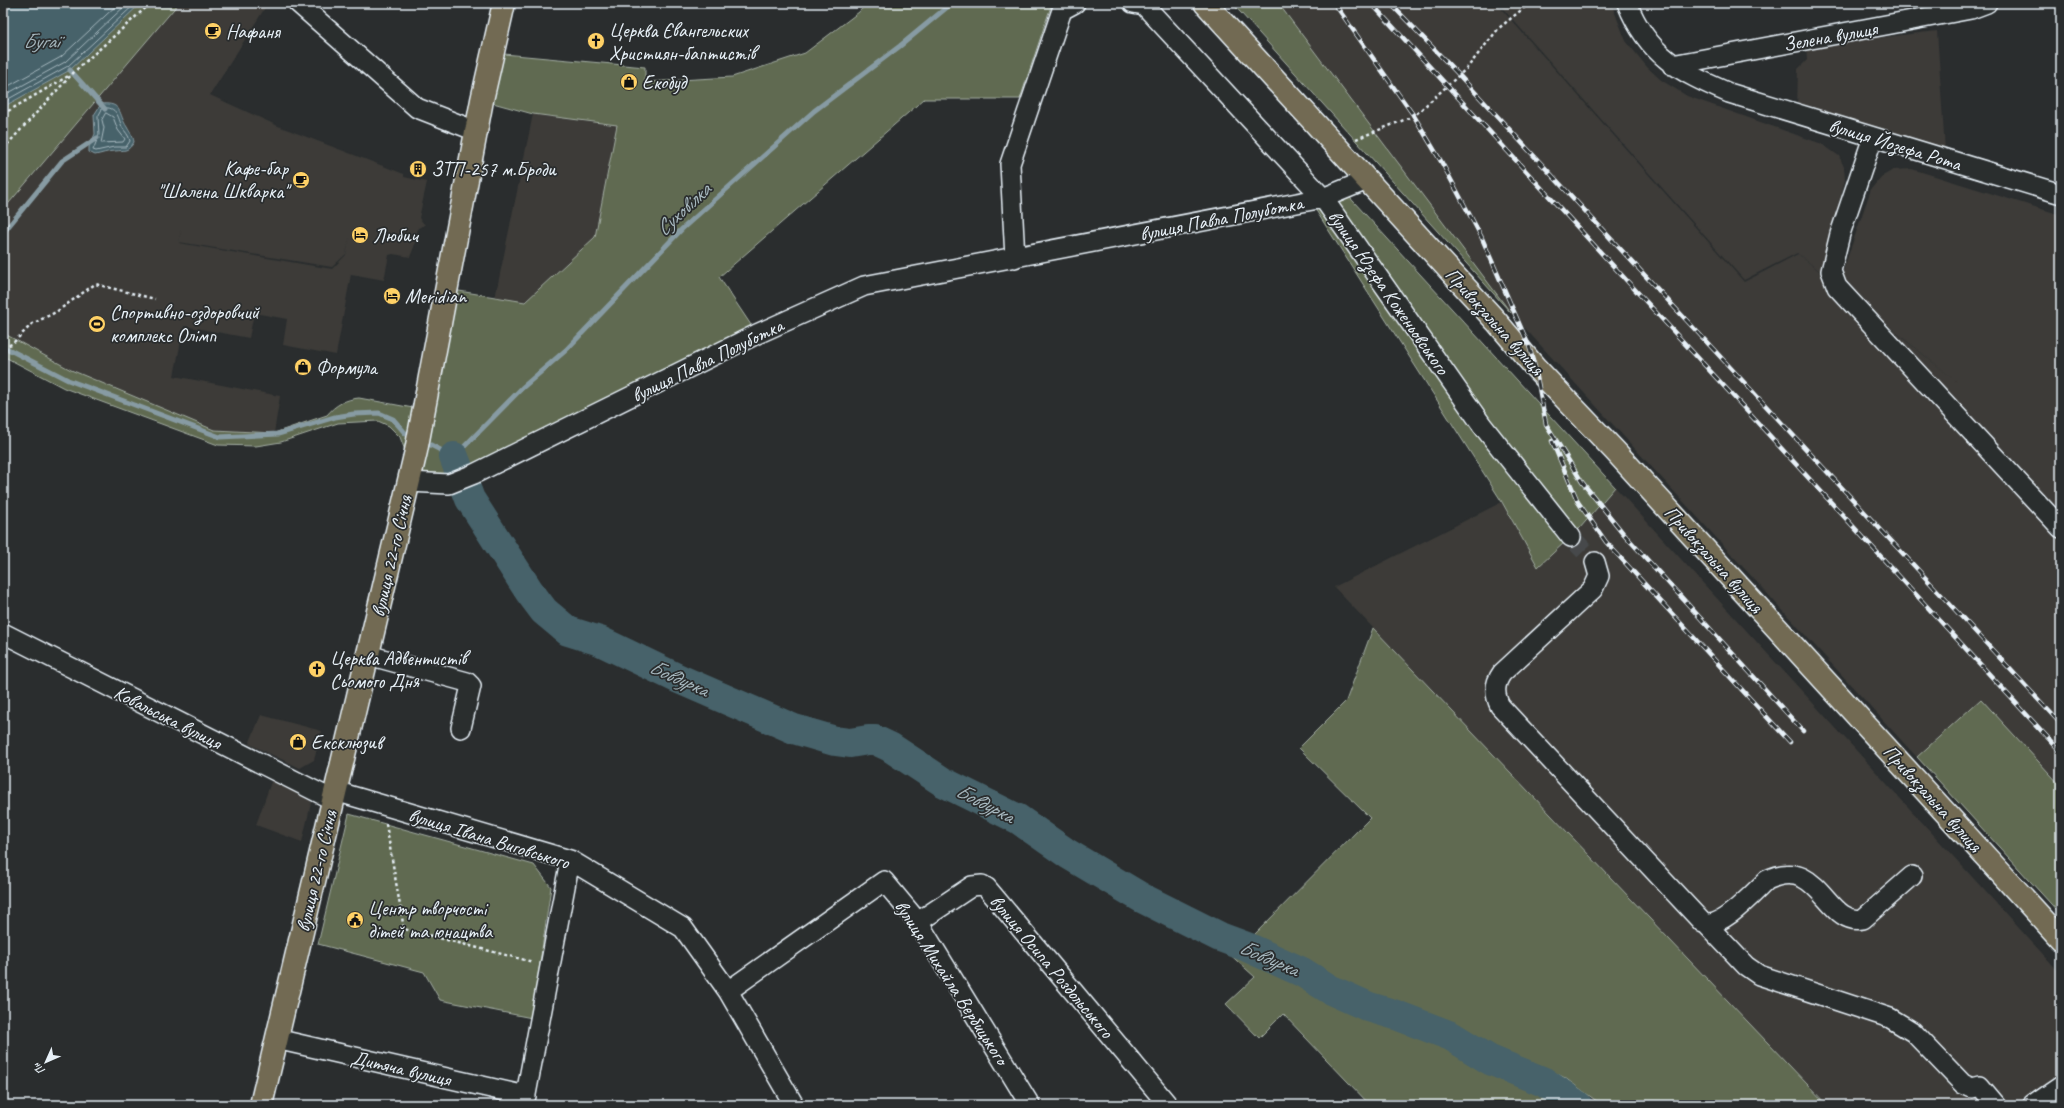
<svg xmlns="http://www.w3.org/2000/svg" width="2064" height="1108" viewBox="0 0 2064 1108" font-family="Caveat,sans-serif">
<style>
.built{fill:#3c3b38;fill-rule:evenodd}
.green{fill:#606a51;stroke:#a4aea4}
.water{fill:#46626a;stroke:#879ba3}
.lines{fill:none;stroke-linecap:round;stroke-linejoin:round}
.shore{stroke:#a7b8bf;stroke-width:1}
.stream{stroke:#879ba3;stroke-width:5}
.river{stroke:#46626a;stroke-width:30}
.minor-tunnel{stroke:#464a4c;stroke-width:19;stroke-dasharray:19 10;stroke-linecap:butt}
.minor-casing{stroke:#e8f1f8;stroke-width:22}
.major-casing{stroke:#e8f1f8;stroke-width:25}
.path{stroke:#e8f1f8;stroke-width:2.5;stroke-dasharray:3 3;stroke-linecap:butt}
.minor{stroke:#2a2d2e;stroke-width:19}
.major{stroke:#726b52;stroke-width:22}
.rail-casing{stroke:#e8f1f8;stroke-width:4.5}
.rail{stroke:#2a2d2e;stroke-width:3;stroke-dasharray:9;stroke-linecap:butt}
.labels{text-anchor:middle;stroke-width:3.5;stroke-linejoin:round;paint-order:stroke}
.poi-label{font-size:20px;fill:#e8f1f8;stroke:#2a2d2e;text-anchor:start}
.street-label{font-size:20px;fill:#e8f1f8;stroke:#2a2d2e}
.water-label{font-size:21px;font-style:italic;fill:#a7b8bf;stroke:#2a2d2e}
</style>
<rect width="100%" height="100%" fill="#2a2d2e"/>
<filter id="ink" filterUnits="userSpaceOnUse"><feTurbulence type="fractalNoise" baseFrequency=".025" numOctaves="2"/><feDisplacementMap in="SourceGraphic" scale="8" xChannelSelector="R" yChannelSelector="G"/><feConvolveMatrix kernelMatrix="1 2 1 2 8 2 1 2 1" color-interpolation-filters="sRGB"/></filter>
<g filter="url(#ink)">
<!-- built -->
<path class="built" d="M179,3H268L210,95L278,126L404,174V177L427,182L419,218L425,225L418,228L414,247L410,257L393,254L389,255L384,280L351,274L336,355L283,345L287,319L254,313L249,338L184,326L174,376L280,396L274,433L214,430L71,370L3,333V210ZM181,228L179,242L332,267L346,254L350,236L346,255L332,269L179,243Z
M1278,3H1496L1744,282L1798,254L1956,381L1838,285L1871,189L1881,177L1893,170L1912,169L2061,215V915L1511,313Z
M1498,3H1611L1626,41L1647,67L1661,80L1687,96L1822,144L1839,156L1844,167L1845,180L1821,272L1797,253L1744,280Z
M1937,31L1945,151L1797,110L1798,69L1807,60L1806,46Z
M533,114L617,124L596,237L525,302L495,298Z
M1615,487L2061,974V1105H1827L1334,587L1502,502L1538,567L1580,528Z
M261,715L322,731L314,760L300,768L249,744Z
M272,779L312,799L302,842L256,825Z"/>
<!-- green -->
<path class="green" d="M81,3H179L3,210V70Z
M867,3H1052L1020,99H924L719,277L757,334L482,471L409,482L407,456L400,437L389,426L378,421L338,423L281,442L256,446L218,445L64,388L3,356V333L71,370L214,430L274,433L327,415C335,405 346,399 359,398L424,410L447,289L525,302L595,237L617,125L533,114L482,100L493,53L645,67V82L732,77L805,53L859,12Z
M1232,3H1278L1511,313Z
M1343,190L1615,487L1580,528L1538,567L1502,502L1310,201Z
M468,481L475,497L533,588L548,607L559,619L571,627L618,644L752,706L796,724L835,736L876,735L892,742L963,787L1021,814L1073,850L1125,882L1202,920L1304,966L1349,990L1371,1000L1436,1020L1476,1043L1563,1082L1595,1105H1425L1423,1103L1421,1105H1370L1283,1014L1259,1038L1226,1004L1255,977L1217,943L1196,935L1117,894L1016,825L942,788L888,752L876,748L853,749L835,747L775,728L705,695L679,685L611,651L568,638L554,628L540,614L465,501L457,486Z
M1373,628L1827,1105H1602L1565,1078L1548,1069L1495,1049L1457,1026L1437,1017L1350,989L1305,963L1251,938L1370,818L1299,748L1346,701Z
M1981,699L2061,786V915L1917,757Z
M349,814L534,865L551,887L532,1018L440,1000L424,972L318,944Z"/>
<!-- water -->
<path class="water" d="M3,3H141L70,70L3,107Z
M101,104C123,102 118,114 127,127C130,133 133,135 134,142C128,152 125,150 115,151C108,151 101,154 95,155L89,152V147L95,134L94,115Z"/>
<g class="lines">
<!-- shore -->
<path class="shore" d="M3,89L61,57L119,3
M3,96L65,62L128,3
M3,102L68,66L136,3
M103,108C117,106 118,117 122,127C125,132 129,135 130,141L126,147H114L96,151L93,150L99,135L98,117Z
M106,113L113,117L118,130L125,139L123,142L101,143L104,128L102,120Z"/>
<!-- stream -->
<path class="stream" d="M70,70L105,109
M3,233L62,161L97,138
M8,349L68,380L220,437L278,434L335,417L354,414L379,413L393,419L406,434L413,437
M423,441L454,457L522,388L566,350L682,229L814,111L900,46L952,3"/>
<!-- river -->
<path class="river" d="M454,457L470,499L529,591L544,611L568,631L600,641L679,679L794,729L835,741L850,743L868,740H875L890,747L943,782L1018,819L1068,854L1142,898L1220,937L1247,947L1302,972L1331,990L1369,1007L1396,1015L1451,1036L1490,1060L1544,1082L1577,1105"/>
<!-- minor-tunnel -->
<path class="minor-tunnel" d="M1571,537L1595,562"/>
<!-- minor casing -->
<g class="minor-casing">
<path id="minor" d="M298,3L417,108L476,131
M1133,3L1144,5L1323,198L1482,425L1571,537
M1627,3C1648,56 1680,72 1729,93L2061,194
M1672,65L1971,9L1987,3
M1873,137L1840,234L1831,271L1837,287L2061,528
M1015,258L1010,164L1062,10L1075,3
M409,482L449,484L474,474L757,334L864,286L1323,198L1367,180
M1595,562L1599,576L1593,589L1502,673C1494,684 1494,694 1500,706L1703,923C1721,930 1755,891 1767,880C1820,854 1826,927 1863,919L1912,876
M3,633L333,800
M368,655L467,682L471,686L461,728
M335,791L570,860L683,928L728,991L794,1105
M918,922L972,886L982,885L987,888L1168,1105
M1707,925L1746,966L1759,975L1890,1018L1913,1032L1963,1084L1972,1088L1980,1086L1996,1105
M728,991L884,881L918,922L1030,1105
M276,1039L526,1096
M524,1105L570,860
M2032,1105L2061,1085"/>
</g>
<!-- major casing -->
<g class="major-casing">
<path id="major" d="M1205,3L1496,321L1535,367L1615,451L2061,939
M261,1105L416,451L482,100L504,3"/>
</g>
<!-- path -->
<path class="path" d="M3,114L70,75
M1356,139L1414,116L1467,68L1499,28L1530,3
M3,149L75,71L151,3
M3,347L12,344L32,324L56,312L95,284L155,299
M386,824L404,929L533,962"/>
<!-- minor -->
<use href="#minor" class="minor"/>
<!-- major -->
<use href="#major" class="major"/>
<!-- rail casing -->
<g class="rail-casing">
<path id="rail" d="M1334,3L1414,116L1442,163L1481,236L1529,346L1535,367L1546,424L1582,482L1623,533L1803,731
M1371,3L2061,752
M1390,3L1459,75L2061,724
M1552,441L1578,502L1606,542L1790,742"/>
</g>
<!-- rail -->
<use href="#rail" class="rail"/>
</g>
</g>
<!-- icons -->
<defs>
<g id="cafe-disc" transform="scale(0.9)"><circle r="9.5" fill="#ffd166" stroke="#2a2d2e"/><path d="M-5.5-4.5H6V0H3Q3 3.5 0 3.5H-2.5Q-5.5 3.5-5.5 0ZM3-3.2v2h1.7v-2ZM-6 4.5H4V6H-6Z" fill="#111"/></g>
<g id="church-disc" transform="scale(0.9)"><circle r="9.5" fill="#ffd166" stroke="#2a2d2e"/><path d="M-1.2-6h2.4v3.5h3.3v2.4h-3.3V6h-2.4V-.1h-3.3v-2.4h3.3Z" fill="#111"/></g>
<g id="shop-disc" transform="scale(0.9)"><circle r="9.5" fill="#ffd166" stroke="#2a2d2e"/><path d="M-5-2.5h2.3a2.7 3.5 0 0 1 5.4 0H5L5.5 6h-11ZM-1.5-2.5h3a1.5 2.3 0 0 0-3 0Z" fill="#111"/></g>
<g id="building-disc" transform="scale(0.9)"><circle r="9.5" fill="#ffd166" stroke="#2a2d2e"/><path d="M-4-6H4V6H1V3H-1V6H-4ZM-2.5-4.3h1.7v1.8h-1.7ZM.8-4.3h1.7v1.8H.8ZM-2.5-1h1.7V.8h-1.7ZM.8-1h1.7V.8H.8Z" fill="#111"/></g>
<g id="hotel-disc" transform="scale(0.9)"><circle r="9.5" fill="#ffd166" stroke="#2a2d2e"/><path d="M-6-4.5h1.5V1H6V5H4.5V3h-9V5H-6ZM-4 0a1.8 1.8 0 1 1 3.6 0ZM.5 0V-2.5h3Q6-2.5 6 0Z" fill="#111"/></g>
<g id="stadium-disc" transform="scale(0.9)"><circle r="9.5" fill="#ffd166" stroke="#2a2d2e"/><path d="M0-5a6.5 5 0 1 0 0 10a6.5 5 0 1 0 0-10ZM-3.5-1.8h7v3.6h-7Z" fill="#111"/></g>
<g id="civic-disc" transform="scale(0.9)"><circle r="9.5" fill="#ffd166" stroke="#2a2d2e"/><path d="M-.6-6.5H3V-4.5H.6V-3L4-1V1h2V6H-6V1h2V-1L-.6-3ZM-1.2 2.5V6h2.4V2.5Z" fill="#111"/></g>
</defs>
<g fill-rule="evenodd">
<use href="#cafe-disc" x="213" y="31"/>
<use href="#church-disc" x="596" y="41"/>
<use href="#shop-disc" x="629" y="82"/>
<use href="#building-disc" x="418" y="169"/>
<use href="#cafe-disc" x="301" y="180"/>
<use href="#hotel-disc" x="360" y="235"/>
<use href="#hotel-disc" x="392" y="296"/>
<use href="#stadium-disc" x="97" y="324"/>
<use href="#shop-disc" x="303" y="367"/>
<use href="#church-disc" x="317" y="669"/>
<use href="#shop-disc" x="298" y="742"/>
<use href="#civic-disc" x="355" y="920"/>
</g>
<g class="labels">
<!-- poi labels -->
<g class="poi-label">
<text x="609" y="37">Церква Євангельских<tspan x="609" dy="23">Християн-баптистів</tspan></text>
<text x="226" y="38">Нафаня</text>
<text x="642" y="89">Екобуд</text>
<text x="288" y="175" text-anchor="end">Кафе-бар<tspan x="288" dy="23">"Шалена Шкварка"</tspan></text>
<text x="431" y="176">ЗТП-257 м.Броди</text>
<text x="373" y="242">Любич</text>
<text x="405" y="303">Meridian</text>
<text x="110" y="319">Спортивно-оздоровчий<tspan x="110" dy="23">комплекс Олімп</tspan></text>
<text x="316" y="374">Формула</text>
<text x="330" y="665">Церква Адвентистів<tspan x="330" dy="23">Сьомого Дня</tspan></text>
<text x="311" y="749">Ексклюзив</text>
<text x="368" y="915">Центр творчості<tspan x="368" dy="23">дітей та юнацтва</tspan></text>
</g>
<!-- street labels -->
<g class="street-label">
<text transform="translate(1830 36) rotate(-10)" y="7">Зелена вулиця</text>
<text transform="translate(1895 144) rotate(17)" y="7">вулиця Йозефа Рота</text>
<text transform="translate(1221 218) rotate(-11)" y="7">вулиця Павла Полуботка</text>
<text transform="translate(1389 292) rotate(55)" y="7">вулиця Юзефа Коженьовського</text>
<text transform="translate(1495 321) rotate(48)" y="7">Привокзальна вулиця</text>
<text transform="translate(707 360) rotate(-26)" y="7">вулиця Павла Полуботка</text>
<text transform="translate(391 556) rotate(-77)" y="7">вулиця 22-го Січня</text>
<text transform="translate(1714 559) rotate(48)" y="7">Привокзальна вулиця</text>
<text transform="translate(168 717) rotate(27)" y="7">Ковальська вулиця</text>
<text transform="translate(1933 798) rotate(48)" y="7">Привокзальна вулиця</text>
<text transform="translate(489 838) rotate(17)" y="7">вулиця Івана Виговського</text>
<text transform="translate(316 871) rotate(-77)" y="7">вулиця 22-го Січня</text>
<text transform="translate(1052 966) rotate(50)" y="7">вулиця Осипа Роздольського</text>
<text transform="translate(952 982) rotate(57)" y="7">вулиця Михайла Вербицького</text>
<text transform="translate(401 1068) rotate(13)" y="7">Дитяча вулиця</text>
</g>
<!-- water labels -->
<g class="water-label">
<text x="41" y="48">Бугаї</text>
<text transform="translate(683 209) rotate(-43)" y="7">Суховілка</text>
<text transform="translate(679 678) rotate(24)" y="7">Бовдурка</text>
<text transform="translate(985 803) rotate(27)" y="7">Бовдурка</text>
<text transform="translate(1269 958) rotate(23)" y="7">Бовдурка</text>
</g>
</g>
<!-- margin -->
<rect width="2064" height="1108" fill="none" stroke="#2a2d2e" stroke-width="16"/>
<rect x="8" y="8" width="2048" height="1092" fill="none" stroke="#e8f1f8" stroke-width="1.5" filter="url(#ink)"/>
<!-- north arrow -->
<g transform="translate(46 1062) rotate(225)" stroke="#2a2d2e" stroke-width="3" paint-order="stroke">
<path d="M0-3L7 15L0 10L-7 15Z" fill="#e8f1f8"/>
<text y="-6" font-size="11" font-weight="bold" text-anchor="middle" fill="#e8f1f8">Пн</text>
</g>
</svg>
